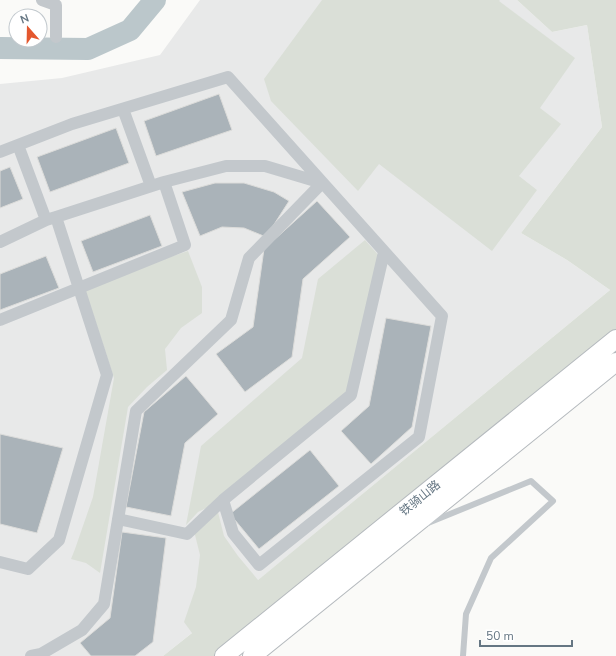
<svg xmlns="http://www.w3.org/2000/svg" width="616" height="656" viewBox="0 0 616 656" font-family="'Nunito Sans','Noto Sans SC',sans-serif">
<style>
.built{fill:#e8e9e9}
.green{fill:#dadfd7}
.lines{fill:none;stroke-linecap:round;stroke-linejoin:round}
.river{stroke:#bbc7cb;stroke-width:22}
.building{fill:#aab3b9;stroke:#dcdcda}
.primary-casing{stroke:#b5babe;stroke-width:20}
.lane{stroke:#c3c8cc;stroke-width:6}
.street{stroke:#c3c8cc;stroke-width:12}
.primary{stroke:#fff;stroke-width:18}
.labels{text-anchor:middle;stroke-width:4;stroke-linejoin:round;paint-order:stroke}
.street-label{font-size:12px;fill:#657683;stroke:#fff}
</style>
<rect width="100%" height="100%" fill="#fafaf8"/>
<!-- built -->
<path class="built" d="M200,0H517L552,32L587,25L602,127L521,233L567,260L610,290L257,581L163,656H0V84L62,78L160,55Z"/>
<!-- green -->
<path class="green" d="M322,0H500L499,1L575,58L540,108L561,124L519,176L537,190L492,251L379,164L358,191L271,101L264,79Z
M517,0H616V339L224,656H163L192,633L184,622L196,587L200,555L194,531L218,512L224,536L238,556L258,580L610,290L567,260L521,233L602,127L587,25L552,32Z
M365,240L381,258L351,395L223,500L198,512L186,525L201,446L302,358L318,279Z
M188,251L202,287V313L181,328L165,349L167,370L147,387L128,407L100,573L86,563L71,559L75,549L93,497L114,378L84,286Z"/>
<g class="lines">
<!-- river -->
<path class="river" d="M0,48L88,49L130,30L155,0"/>
</g>
<!-- building -->
<path class="building" d="M219,94L232,130L156,156L144,121Z
M116,128L129,163L50,192L37,157Z
M10,167L23,199L0,208V171Z
M215,183H244L274,192L289,201L266,237L244,228L222,227L200,236L182,192Z
M317,201L350,237L303,279L292,357L245,392L216,354L253,327L264,249Z
M150,215L162,246L93,272L81,241Z
M46,256L59,288L0,310V274Z
M386,318L431,326L412,427L371,464L341,431L369,406Z
M186,376L218,414L185,443L171,516L126,507L144,412Z
M0,434L63,448L37,533L0,524Z
M310,450L339,486L259,549L230,514Z
M122,532L166,538L153,642L135,656H91L80,643L110,618Z"/>
<g class="lines">
<!-- primary casing -->
<g class="primary-casing">
<path id="primary" d="M224,656L616,339
M252,656L616,362"/>
</g>
<!-- lane -->
<path class="lane" d="M428,523L531,481L553,501L491,558L466,614L463,656"/>
<!-- street -->
<path class="street" d="M42,0L56,5V37
M123,109L151,186
M18,145L46,220
M0,152L72,124L228,77L442,316L419,437L259,565L233,533L223,500L351,395L384,252
M0,242L46,220L56,217L164,182L226,166H265L322,183L249,258L231,320L136,411L104,604L82,630L41,654L31,656
M0,320L185,245L164,182
M118,519L187,534L223,500
M0,562L28,569L59,540L107,375L56,217"/>
<!-- primary -->
<use href="#primary" class="primary"/>
</g>
<g class="labels">
<!-- street labels -->
<g class="street-label">
<text transform="translate(420 498) rotate(-39)" y="4">铁骑山路</text>
</g>
</g>
<!-- north arrow -->
<g transform="translate(28 28) rotate(340)"><circle r="19" fill="#ffffff" stroke="#c1c8cd"/>
<path d="M0-3L7 15L0 10L-7 15Z" fill="#e4572e"/>
<text y="-6" font-size="11" font-weight="bold" text-anchor="middle" fill="#657683">N</text>
</g>
<!-- scale -->
<path d="M480 640v6h92v-6" fill="none" stroke="#657683" stroke-width="2"/>
<text x="486" y="640" font-size="12" fill="#657683" stroke="#ffffff" stroke-width="3" paint-order="stroke">50 m</text>
</svg>
